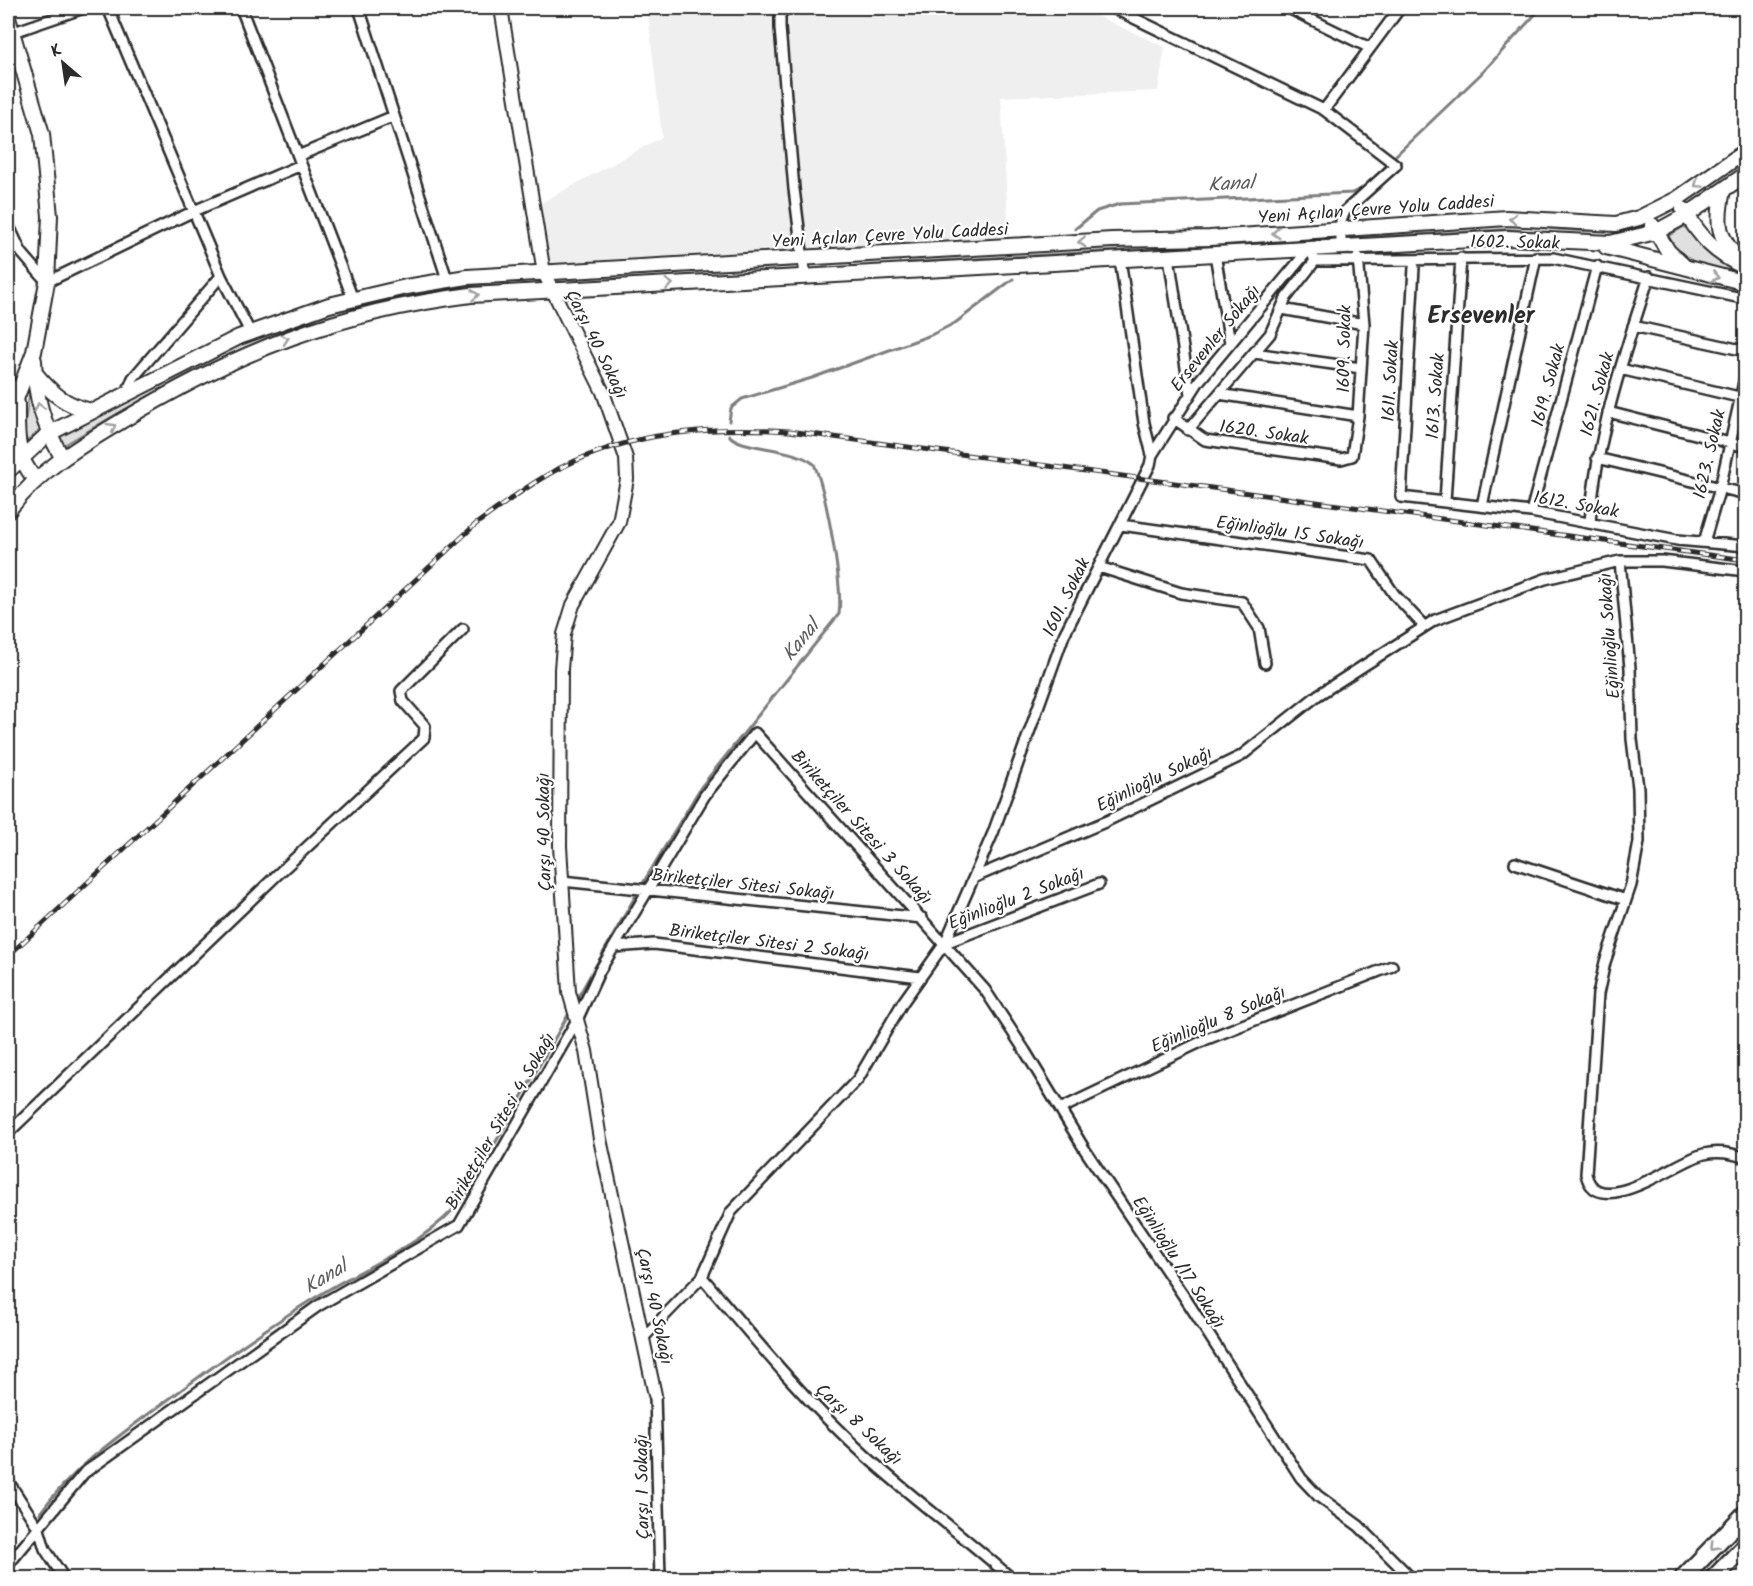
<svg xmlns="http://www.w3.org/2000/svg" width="1753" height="1586" viewBox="0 0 1753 1586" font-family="Kalam,sans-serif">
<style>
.built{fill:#efefef}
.green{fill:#e0e0e0;stroke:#868686;stroke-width:1.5}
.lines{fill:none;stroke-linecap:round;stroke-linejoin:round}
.stream{stroke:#7e7e7e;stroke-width:3}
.minor-casing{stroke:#2b2b2b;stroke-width:14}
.tertiary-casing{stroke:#2b2b2b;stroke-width:16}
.secondary-casing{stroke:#2b2b2b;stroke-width:18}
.trunk-casing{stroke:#2b2b2b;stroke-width:21}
.minor{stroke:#fff;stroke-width:9}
.tertiary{stroke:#fff;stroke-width:12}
.secondary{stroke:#fff;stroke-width:14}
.trunk{stroke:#fff;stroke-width:16}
.rail-casing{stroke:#2b2b2b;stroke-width:5}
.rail{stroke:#fff;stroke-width:3;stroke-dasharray:9;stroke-linecap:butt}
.oneway{stroke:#a0a0a0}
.labels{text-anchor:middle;stroke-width:4.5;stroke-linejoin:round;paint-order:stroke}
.street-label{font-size:18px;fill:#2b2b2b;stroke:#fff}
.water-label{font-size:20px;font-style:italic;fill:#5c5c5c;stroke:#fff}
.district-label{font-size:24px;font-weight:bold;fill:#2b2b2b;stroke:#fff}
</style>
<rect width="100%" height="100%" fill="#fff"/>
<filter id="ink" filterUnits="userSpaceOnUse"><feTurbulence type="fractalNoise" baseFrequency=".0167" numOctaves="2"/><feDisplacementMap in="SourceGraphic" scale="12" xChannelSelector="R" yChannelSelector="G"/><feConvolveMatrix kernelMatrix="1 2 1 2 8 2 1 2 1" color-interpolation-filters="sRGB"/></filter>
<g filter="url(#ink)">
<!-- built -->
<path class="built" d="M688,8H1079L1165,47L1158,91L1001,97L1009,238L550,264L539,204L662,137L648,13Z"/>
<!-- green -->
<path class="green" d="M1492,224C1543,226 1594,239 1644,224L1646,229L1607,237L1509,229L1345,238V232Z
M1687,225C1704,248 1719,264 1745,275V279C1716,271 1686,265 1667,237Z
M1336,233V238L909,262L908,257Z
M899,258L900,264L809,269V263Z
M799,266L800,272L551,284L552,279Z
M539,279L538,285C478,293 416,296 357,309C255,333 153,391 64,445L59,435L120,406L220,353L329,312L427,289Z
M31,375L34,411L40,430L23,444Z"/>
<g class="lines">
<!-- stream -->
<path class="stream" d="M1396,155L1484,71L1541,8
M1379,174L1386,166
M1075,229L1097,211L1120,204L1352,193L1366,187
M729,421L731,408L742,399L812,378L931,335L955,323L1013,279
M643,883L701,787L839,614C843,585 826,492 814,464C792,446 740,450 729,435
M578,997L635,897
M40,1513C74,1466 123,1433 169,1399C222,1360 275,1321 331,1288C379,1260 430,1241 465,1196L568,1015
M25,1538L32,1527
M8,1556L15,1551"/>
<!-- minor casing -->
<g class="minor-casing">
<path id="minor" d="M108,8L221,276L133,378L126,395
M241,8L353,299
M359,8L447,279
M784,8L780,16V28L794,189L805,276
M1113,8L1324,110L1396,165L1345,211L1341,221V246
M1288,8L1370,48
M8,34L84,8
M1324,110L1400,8
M298,156L394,116
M8,224L21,252L47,282L194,211L301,165
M1215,254L1230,343
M1169,257L1190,394
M1315,261L1553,258L1746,299
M1414,267L1401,497L1531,512L1677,540L1746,546
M221,276L250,332
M1282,309L1364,324
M1633,326L1746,351
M1254,353L1361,368
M1620,369L1743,398
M8,380L18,395
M1219,394L1358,416
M1608,412L1746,447
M1173,418L1205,440L1341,459L1352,456L1358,416L1364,324L1358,257
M1188,430L1270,334L1286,298L1315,261L1313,256
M1152,455L1199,381L1310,248
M1597,458L1746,494
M1445,501L1461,258
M1482,506L1536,257
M1531,512L1597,266
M1590,523C1596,438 1623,357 1649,277
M1121,525L1371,560L1394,594L1424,626
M1704,542L1720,488L1746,373
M1620,561H1662L1746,571
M1099,567L1181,593L1242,602L1259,628L1265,663
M1515,863L1626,900
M975,877L1107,821L1241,756L1318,695L1435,620L1545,579L1620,561L1630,668L1632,739L1638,788L1639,842L1631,885L1605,962L1598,994L1586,1174C1597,1223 1678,1160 1704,1154C1718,1151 1732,1153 1746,1158
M562,881L922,918
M945,943L1099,884
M614,947L654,944L920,977
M1060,1109L1207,1039L1392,966
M8,1133L277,875L424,738L425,726L403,701L401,691L463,629
M702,1277C755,1340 807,1403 868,1458C915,1500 965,1537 1011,1578
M644,1337L702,1277L731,1212L858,1079L903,1002L945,943L993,833L1064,635L1150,465L1152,455L1144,423L1120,259
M655,1395L660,1578
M8,1481L39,1529L45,1549L64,1578
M8,1565L84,1473L318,1306L459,1225L577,1020L599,972L705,795L755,733L985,990L1025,1051L1085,1150L1189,1304L1301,1478L1318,1496L1359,1526L1411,1578"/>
</g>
<!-- tertiary casing -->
<g class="tertiary-casing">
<path id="tertiary" d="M501,8L544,273L603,392L626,458L627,479L619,522L573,605L564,634L561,669L560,846L569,992L586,1051L600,1139L655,1395"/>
</g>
<!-- secondary casing -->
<g class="secondary-casing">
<path id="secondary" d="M8,18L42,134L50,216L47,282L34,352L8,420
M1723,190C1716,224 1717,238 1742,263
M1683,209C1702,239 1713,252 1746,268
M1652,225L1668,251L1684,266
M1606,247L1746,283
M34,360C35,397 43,425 62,457
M34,372C51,393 66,406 92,411
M17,403C17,433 15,456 35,479
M8,471L48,434L239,337L329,305L406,287L467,277L1112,240L1210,238L1507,218L1616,224L1639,218L1677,199L1746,151
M8,511C40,469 80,446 125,419C240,350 338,312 471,295L1508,238L1610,243L1656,232L1687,215L1746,174"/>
</g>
<!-- trunk casing -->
<g class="trunk-casing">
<path id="trunk" d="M1683,1578L1746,1513
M1714,1578L1746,1545"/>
</g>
<!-- minor -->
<use href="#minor" class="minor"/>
<!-- tertiary -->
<use href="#tertiary" class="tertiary"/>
<!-- secondary -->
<use href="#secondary" class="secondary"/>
<!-- trunk -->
<use href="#trunk" class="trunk"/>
<!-- rail casing -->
<g class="rail-casing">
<path id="rail" d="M8,956L476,524C503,505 530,483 560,468C635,431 707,426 789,431L1746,560"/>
</g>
<!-- rail -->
<use href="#rail" class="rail"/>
</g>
<!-- one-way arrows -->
<defs><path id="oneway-chevron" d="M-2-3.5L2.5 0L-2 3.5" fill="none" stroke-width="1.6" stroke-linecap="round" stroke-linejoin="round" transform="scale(1.5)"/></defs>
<g class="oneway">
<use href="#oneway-chevron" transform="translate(1698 184) rotate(145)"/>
<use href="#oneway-chevron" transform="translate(1513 219) rotate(-180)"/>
<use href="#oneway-chevron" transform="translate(1276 233) rotate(176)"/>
<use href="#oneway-chevron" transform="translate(1082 242) rotate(177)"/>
<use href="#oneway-chevron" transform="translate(1715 277) rotate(14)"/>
<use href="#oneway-chevron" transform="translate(669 284) rotate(-3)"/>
<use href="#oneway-chevron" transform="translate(475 295) rotate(-5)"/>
<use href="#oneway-chevron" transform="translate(285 339) rotate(-19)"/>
<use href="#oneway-chevron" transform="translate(39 407) rotate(-104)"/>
<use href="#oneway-chevron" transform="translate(112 427) rotate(-31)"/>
<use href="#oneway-chevron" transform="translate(1714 1546) rotate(134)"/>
</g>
</g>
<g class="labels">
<!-- street labels -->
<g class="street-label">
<text transform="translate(1376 209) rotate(-4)" y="6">Yeni Açılan Çevre Yolu Caddesi</text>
<text transform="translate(890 235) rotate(-3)" y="6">Yeni Açılan Çevre Yolu Caddesi</text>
<text transform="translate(1515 242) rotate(1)" y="6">1602. Sokak</text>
<text transform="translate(1215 338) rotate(-51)" y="6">Ersevenler Sokağı</text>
<text transform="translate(597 344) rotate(64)" y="6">Çarşı 40 Sokağı</text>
<text transform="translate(1344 349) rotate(-89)" y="6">1609. Sokak</text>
<text transform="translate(1390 381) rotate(-87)" y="6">1611. Sokak</text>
<text transform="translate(1548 385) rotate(-75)" y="6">1619. Sokak</text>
<text transform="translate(1597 394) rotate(-75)" y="6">1621. Sokak</text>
<text transform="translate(1435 396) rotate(-86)" y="6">1613. Sokak</text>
<text transform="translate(1264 432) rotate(8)" y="6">1620. Sokak</text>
<text transform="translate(1709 454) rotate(-77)" y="6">1623. Sokak</text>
<text transform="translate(1576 504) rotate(10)" y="6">1612. Sokak</text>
<text transform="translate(1290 532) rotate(8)" y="6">Eğinlioğlu 15 Sokağı</text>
<text transform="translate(1066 597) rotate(-64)" y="6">1601. Sokak</text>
<text transform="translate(1609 636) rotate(-94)" y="6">Eğinlioğlu Sokağı</text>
<text transform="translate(1154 779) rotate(-26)" y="6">Eğinlioğlu Sokağı</text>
<text transform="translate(862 827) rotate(48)" y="6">Biriketçiler Sitesi 3 Sokağı</text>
<text transform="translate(544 832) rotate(-91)" y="6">Çarşı 40 Sokağı</text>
<text transform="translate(743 884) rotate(6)" y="6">Biriketçiler Sitesi Sokağı</text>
<text transform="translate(1016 898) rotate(-21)" y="6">Eğinlioğlu 2 Sokağı</text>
<text transform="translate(769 942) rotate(7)" y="6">Biriketçiler Sitesi 2 Sokağı</text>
<text transform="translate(1218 1019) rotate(-23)" y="6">Eğinlioğlu 8 Sokağı</text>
<text transform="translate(500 1121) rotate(-60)" y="6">Biriketçiler Sitesi 4 Sokağı</text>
<text transform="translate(1179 1262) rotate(57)" y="6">Eğinlioğlu /17 Sokağı</text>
<text transform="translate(655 1306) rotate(78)" y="6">Çarşı 40 Sokağı</text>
<text transform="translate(859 1424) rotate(43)" y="6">Çarşı 8 Sokağı</text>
<text transform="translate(642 1487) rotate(-91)" y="6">Çarşı 1 Sokağı</text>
</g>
<!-- water labels -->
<g class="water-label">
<text transform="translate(1231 183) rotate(-3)" y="7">Kanal</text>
<text transform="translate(800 640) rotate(-51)" y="7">Kanal</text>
<text transform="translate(325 1276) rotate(-31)" y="7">Kanal</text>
</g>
<!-- district labels -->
<g class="district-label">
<text x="1481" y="323">Ersevenler</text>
</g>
</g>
<!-- margin -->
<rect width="1753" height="1586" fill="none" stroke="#fff" stroke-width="30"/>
<rect x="15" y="15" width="1723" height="1556" fill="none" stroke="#2b2b2b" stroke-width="2" filter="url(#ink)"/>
<!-- north arrow -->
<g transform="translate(63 63) rotate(331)" stroke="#ffffff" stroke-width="4.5" paint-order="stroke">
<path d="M0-4.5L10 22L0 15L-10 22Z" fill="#2b2b2b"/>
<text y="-9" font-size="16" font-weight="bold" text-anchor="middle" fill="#2b2b2b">K</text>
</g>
</svg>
